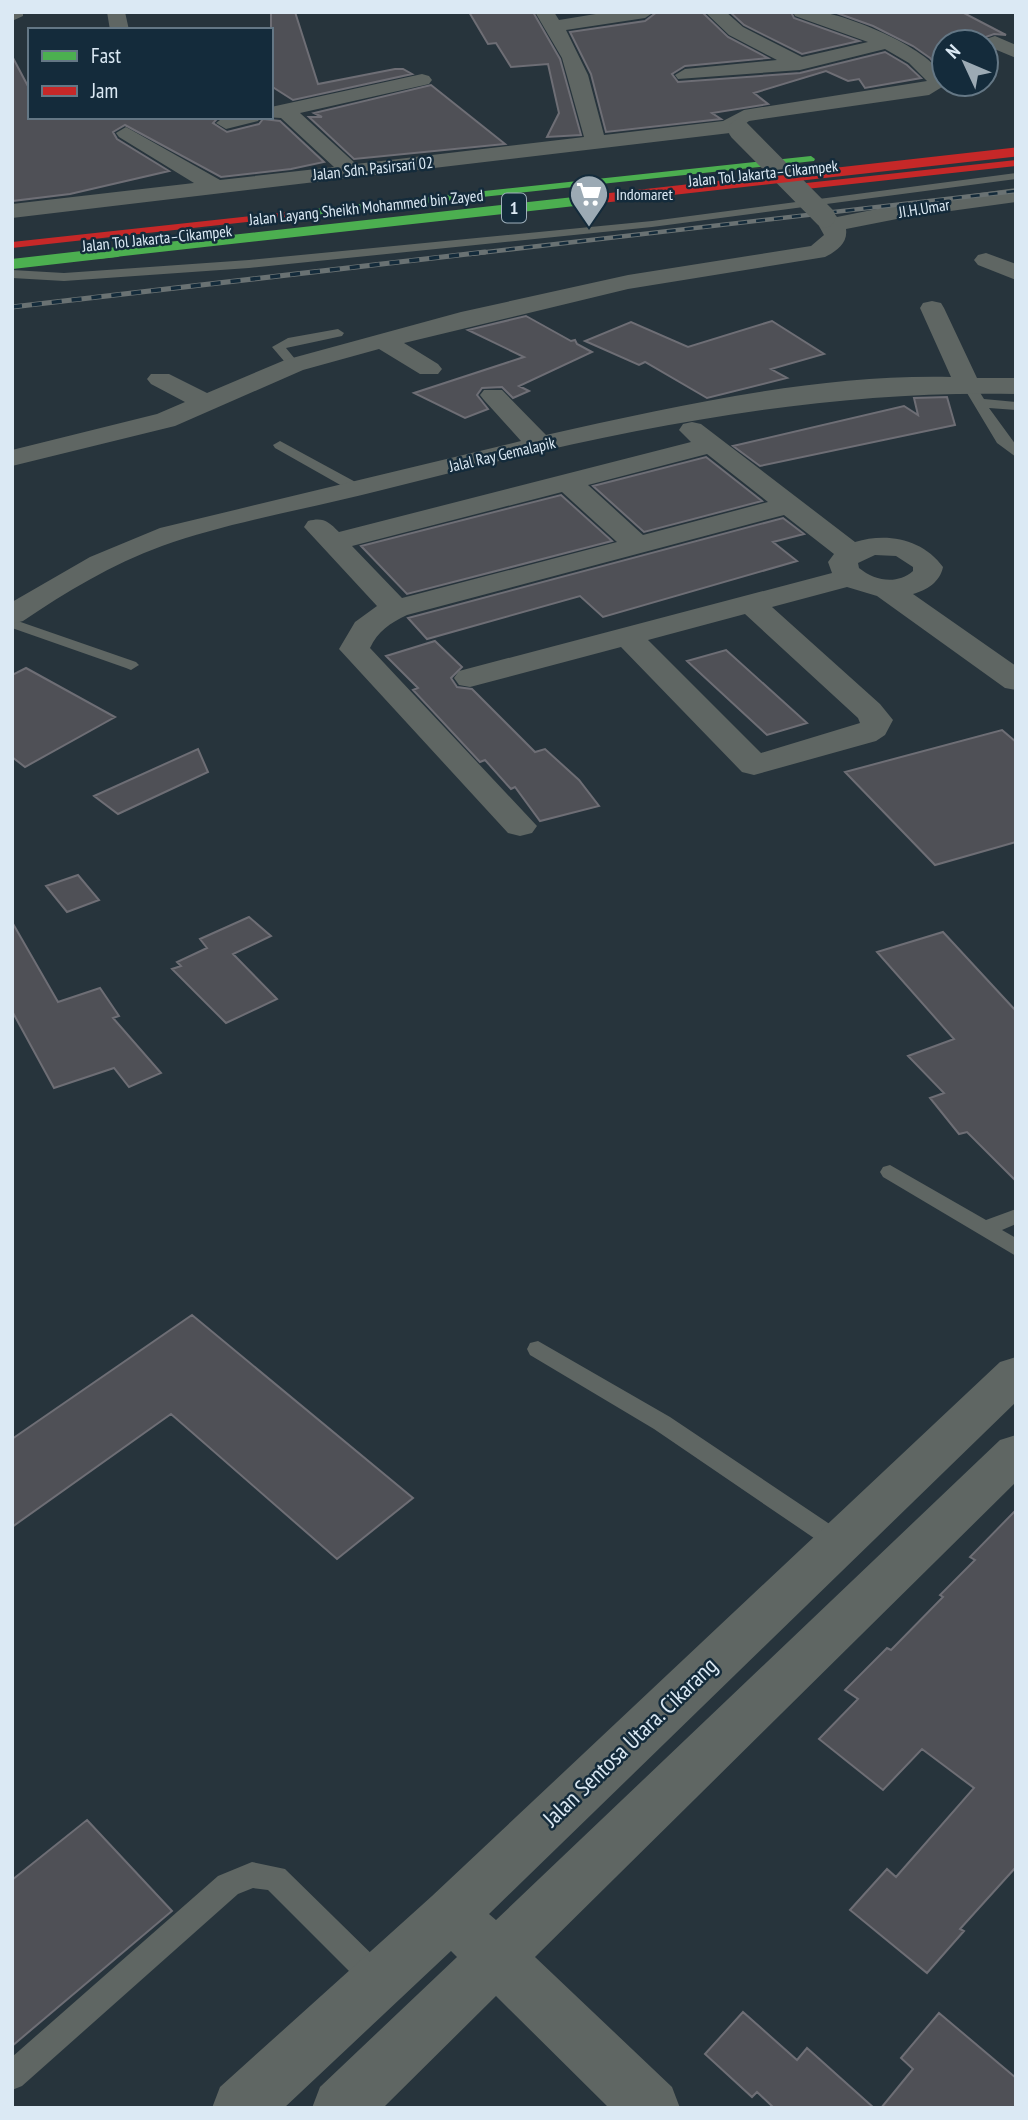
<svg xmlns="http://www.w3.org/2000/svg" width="1028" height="2120" viewBox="0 0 1028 2120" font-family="'PT Sans Narrow',sans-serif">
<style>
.building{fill:#4f5056;stroke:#6e6e75;stroke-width:2}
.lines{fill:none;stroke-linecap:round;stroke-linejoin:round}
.lane{fill:#5f6663;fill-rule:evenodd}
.street{fill:#5f6663;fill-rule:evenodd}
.fast{fill:#4caf50;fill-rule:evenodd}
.jam{fill:#c62828;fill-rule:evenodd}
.rail-far1-casing{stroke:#6a7273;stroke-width:4.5}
.rail-casing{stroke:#6a7273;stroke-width:5}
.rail-far1{stroke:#142b3b;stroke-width:2.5;stroke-dasharray:9;stroke-linecap:butt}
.rail{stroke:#142b3b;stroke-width:3.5;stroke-dasharray:10;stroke-linecap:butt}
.street-bridge{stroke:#5f6663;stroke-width:21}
.fast-bridge-far1{stroke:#4caf50;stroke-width:9}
.fast-bridge{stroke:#4caf50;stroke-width:10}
.jam-bridge{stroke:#c62828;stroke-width:9}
.labels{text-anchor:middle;stroke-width:5;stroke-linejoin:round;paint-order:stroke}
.far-street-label{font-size:16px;fill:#dbe9f4;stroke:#142b3b}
.far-poi-label{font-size:16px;fill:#dbe9f4;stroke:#142b3b;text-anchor:start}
.shield{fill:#142b3b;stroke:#9fb0bc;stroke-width:2}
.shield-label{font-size:18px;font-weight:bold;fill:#dbe9f4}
.near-street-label{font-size:23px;fill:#dbe9f4;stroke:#142b3b}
</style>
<rect width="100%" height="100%" fill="#27343c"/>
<!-- building -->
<path class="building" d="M271,12H295L318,84L395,69H403L412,74L293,100L271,86Z
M469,12H533L560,59L581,135L547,137L559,113L548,64L511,67L496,43L488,44Z
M657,12H702L728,37L768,58L685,66L672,74L678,82L800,73L885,52L907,65L921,78L865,88L859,79L848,81L826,71L754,93L768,104L712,113L721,119L606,132L591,74L570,32L645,21Z
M730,12H791L794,18L859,41L802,54L744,25Z
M834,12H962L1006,35L994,34L972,42H944V76L930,58L913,46L873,26Z
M12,56L30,90V117H219L213,123L227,132L259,124L263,119L280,121L324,162L291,169L221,177L125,125L113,132L117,139L169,171L70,194L12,201Z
M431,85L505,144L354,159L309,117H322L314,113Z
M526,316L571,341L575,340L577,344L592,352L519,386L529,391L513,398L502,387L482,388L477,395L488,409L465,418L414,393L524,357L468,330Z
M772,321L824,354L771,369L787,378L707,398L645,362L639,365L585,341L631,322L688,347Z
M947,397L955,425L760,466L733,446L904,406L918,415L914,398Z
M706,457L762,501L644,532L593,486Z
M561,495L612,541L407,594L361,546Z
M783,518L804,534L773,542L797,561L603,617L580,596L427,639L408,618Z
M435,641L462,667L451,678L457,687L472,689L535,752L545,749L579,780L599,806L540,821L515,787L511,789L485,760L480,762L413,690L418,688L386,656Z
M726,650L807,723L767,735L687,661Z
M26,668L115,717L25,767L12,757V675Z
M1002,730L1016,742V842L935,865L845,772Z
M198,749L208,772L118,814L94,796Z
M78,875L99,900L67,912L46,886Z
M249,917L271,936L233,954L277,999L226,1023L172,969L181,966L177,962L207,948L200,939Z
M12,922L58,1002L100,988L119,1016L113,1018L161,1073L129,1087L114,1068L54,1088L12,1011Z
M943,932L1016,1011V1181L967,1132L959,1134L930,1098L944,1093L908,1056L954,1039L877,952Z
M192,1315L413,1498L337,1559L171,1414L12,1527V1439Z
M1016,1510V1867L960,1929L964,1931L927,1973L850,1910L887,1869L896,1877L974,1788L922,1749L883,1790L819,1739L858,1699L845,1690L887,1648L891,1650L943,1597L940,1595L975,1560L970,1557Z
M87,1820L172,1911L12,2046V1880Z
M743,2012L797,2060L807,2048L874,2108H774L757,2092L752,2097L705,2054Z
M939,2013L1016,2078V2108H881L913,2069L901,2058Z"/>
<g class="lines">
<!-- lane -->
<path class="lane" d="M1016,173V179L652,227L249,268L64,281L12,278V270L64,273L249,260L652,221Z
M338,329L344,333L342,336L286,348L300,365L298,368H290L272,347L288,338Z
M962,380H972L984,399L1016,402V410L989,408L1016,445V457L997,443L961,383Z
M280,441L361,485L363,488L351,491L275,448L273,445Z
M12,619L136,662L139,665L131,670L126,668L12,628Z
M890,1165L986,1220L1016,1209V1224L1002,1230L1016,1238V1256L883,1177L880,1172L883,1167Z
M538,1341L670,1417L846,1535L850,1542L846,1549L838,1552L830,1549L654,1429L530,1355L527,1349L530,1343Z
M252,1862L285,1869L387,1969L391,1979L387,1989L377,1993L367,1989L268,1890L253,1888L238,1894L22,2086L12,2090V2057L218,1876Z"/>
<!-- street -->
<path class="street" d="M12,12H23V16L12,21Z
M107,12H125L129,30H110Z
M535,12H554L559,20L608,12H654L645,18L566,30L588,75L604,135L723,121L744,110L927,81L909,63L885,49L800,70L678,79L675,75L685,69L777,60L729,35L705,12H726L743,27L802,57L868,42L795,16L793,12C802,12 812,11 820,12C848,15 944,53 944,84H947L929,95L749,121L745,124L749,130L746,134L739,136L730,133L12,218V204L194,183L119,137L116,133L126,127L220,180L334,167L281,118L264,117H271V107L422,74L429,76L432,80L429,84L300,113L356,164L584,137L562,58Z
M995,36L1016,45V58L992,48L986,49V42H977Z
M224,117H261L258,121L226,129L216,123Z
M1016,188V202L907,217L846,229C848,243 837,251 825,257L628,289L404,343L438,364L442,369L438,374H420L379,349L303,370L175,426L12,466V450L157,414L185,402L151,384L147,379L151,374H169L207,393L285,360L461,312L628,275L811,246L824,235L814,217L817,212H833L837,217L907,203Z
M986,253L1016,264V280L978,265L974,260L978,255Z
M932,301L941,303L944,308L977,378H1016V394C800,389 590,437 382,490C309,509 232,521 162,546C112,564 66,592 23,621L12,624V602L90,557L160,528L521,441L484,400L480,395L484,390H502L546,435C677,406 816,374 951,377L920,308L923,303Z
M692,422L701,424L855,542C887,532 923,539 943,567C940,582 927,590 913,594L1016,666V690L1005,688L877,596L847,587L772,607L880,704L893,720L885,735L876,741L754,775L742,772L621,647L470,687L459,685L454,678L459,671L832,573L828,562L834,554L784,515L407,615C390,623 378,631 370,648L537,826L532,833L520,836L508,833L339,649L355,622L377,606L304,527L308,521C323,517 328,521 339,532L691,442L679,430L683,424ZM707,454L768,502L643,535L588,485ZM562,492L617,542L402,598L352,546ZM875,555L896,556L913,567V571C897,585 875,581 859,568L858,563ZM745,614L858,718L860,723L761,753L648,640Z
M1016,1357V1402L489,1914L496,1920L1000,1440L1016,1435V1482L535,1957L672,2087L680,2108H609L496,1996L383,2108H312L320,2087L457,1957L451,1951L284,2108H212L220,2087L432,1896L1000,1362Z"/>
<!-- fast -->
<path class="fast" d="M811,156L815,159L814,161L315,215L310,212L315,209Z"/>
<!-- jam -->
<path class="jam" d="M1016,160V166L788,191L784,188L788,185Z
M315,209L318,210V214L12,248V242Z"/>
<!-- rail-far1 casing -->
<g class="rail-far1-casing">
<path id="rail-far1" d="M470,254L1016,191"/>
</g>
<!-- rail casing -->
<g class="rail-casing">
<path id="rail" d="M12,307L485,252"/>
</g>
<!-- rail-far1 -->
<use href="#rail-far1" class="rail-far1"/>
<!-- rail -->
<use href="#rail" class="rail"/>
<!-- street-bridge -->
<path class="street-bridge" d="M739,130L825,217"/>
<!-- fast-bridge-far1 -->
<path class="fast-bridge-far1" d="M101,254L579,201"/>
<!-- fast-bridge -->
<path class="fast-bridge" d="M12,264L117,252"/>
<!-- jam-bridge -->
<path class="jam-bridge" d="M579,201L1016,152"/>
</g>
<!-- icons -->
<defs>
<g id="supermarket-pin" transform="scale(2.0125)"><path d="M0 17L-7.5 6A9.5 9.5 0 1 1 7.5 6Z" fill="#9caab4" stroke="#142b3b"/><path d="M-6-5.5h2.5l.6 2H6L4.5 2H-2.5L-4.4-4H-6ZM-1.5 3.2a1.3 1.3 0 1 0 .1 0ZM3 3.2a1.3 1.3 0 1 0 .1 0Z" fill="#fff"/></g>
</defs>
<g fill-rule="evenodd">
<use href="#supermarket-pin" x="589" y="194"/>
</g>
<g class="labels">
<!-- far-street labels -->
<g class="far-street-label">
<text transform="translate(373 168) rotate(-6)" y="6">Jalan Sdn. Pasirsari 02</text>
<text transform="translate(763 173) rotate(-6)" y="6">Jalan Tol Jakarta–Cikampek</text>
<text transform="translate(366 207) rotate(-6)" y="6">Jalan Layang Sheikh Mohammed bin Zayed</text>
<text transform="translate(924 208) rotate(-9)" y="6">JI.H.Umar</text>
<text transform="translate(157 238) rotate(-6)" y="6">Jalan Tol Jakarta–Cikampek</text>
<text transform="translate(502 454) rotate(-13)" y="6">Jalal Ray Gemalapik</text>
</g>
<!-- far-poi labels -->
<g class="far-poi-label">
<text x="616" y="200">Indomaret</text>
</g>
<!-- shield labels -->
<rect class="shield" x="502" y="193.5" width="24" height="29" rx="5"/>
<g class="shield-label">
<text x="514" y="214">1</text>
</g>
<!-- near-street labels -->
<g class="near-street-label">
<text transform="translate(630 1742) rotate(-44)" y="8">Jalan Sentosa Utara. Cikarang</text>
</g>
</g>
<!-- border -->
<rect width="1028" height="2120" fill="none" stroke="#dbe9f4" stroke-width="28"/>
<!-- legend -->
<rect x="28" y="28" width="245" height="91" fill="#142b3b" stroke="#647785" stroke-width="2"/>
<rect x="42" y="51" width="35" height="10" fill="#4caf50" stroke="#647785" stroke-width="2"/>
<text x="91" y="63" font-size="21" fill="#dbe9f4">Fast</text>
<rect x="42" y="86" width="35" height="10" fill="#c62828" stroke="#647785" stroke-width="2"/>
<text x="91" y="98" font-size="21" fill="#dbe9f4">Jam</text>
<!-- north arrow -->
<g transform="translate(965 63) rotate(314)"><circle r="33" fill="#142b3b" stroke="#647785" stroke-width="2"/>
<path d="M0-5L12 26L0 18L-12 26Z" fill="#9caab4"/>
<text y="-10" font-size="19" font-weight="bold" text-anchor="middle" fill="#dbe9f4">N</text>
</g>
</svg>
